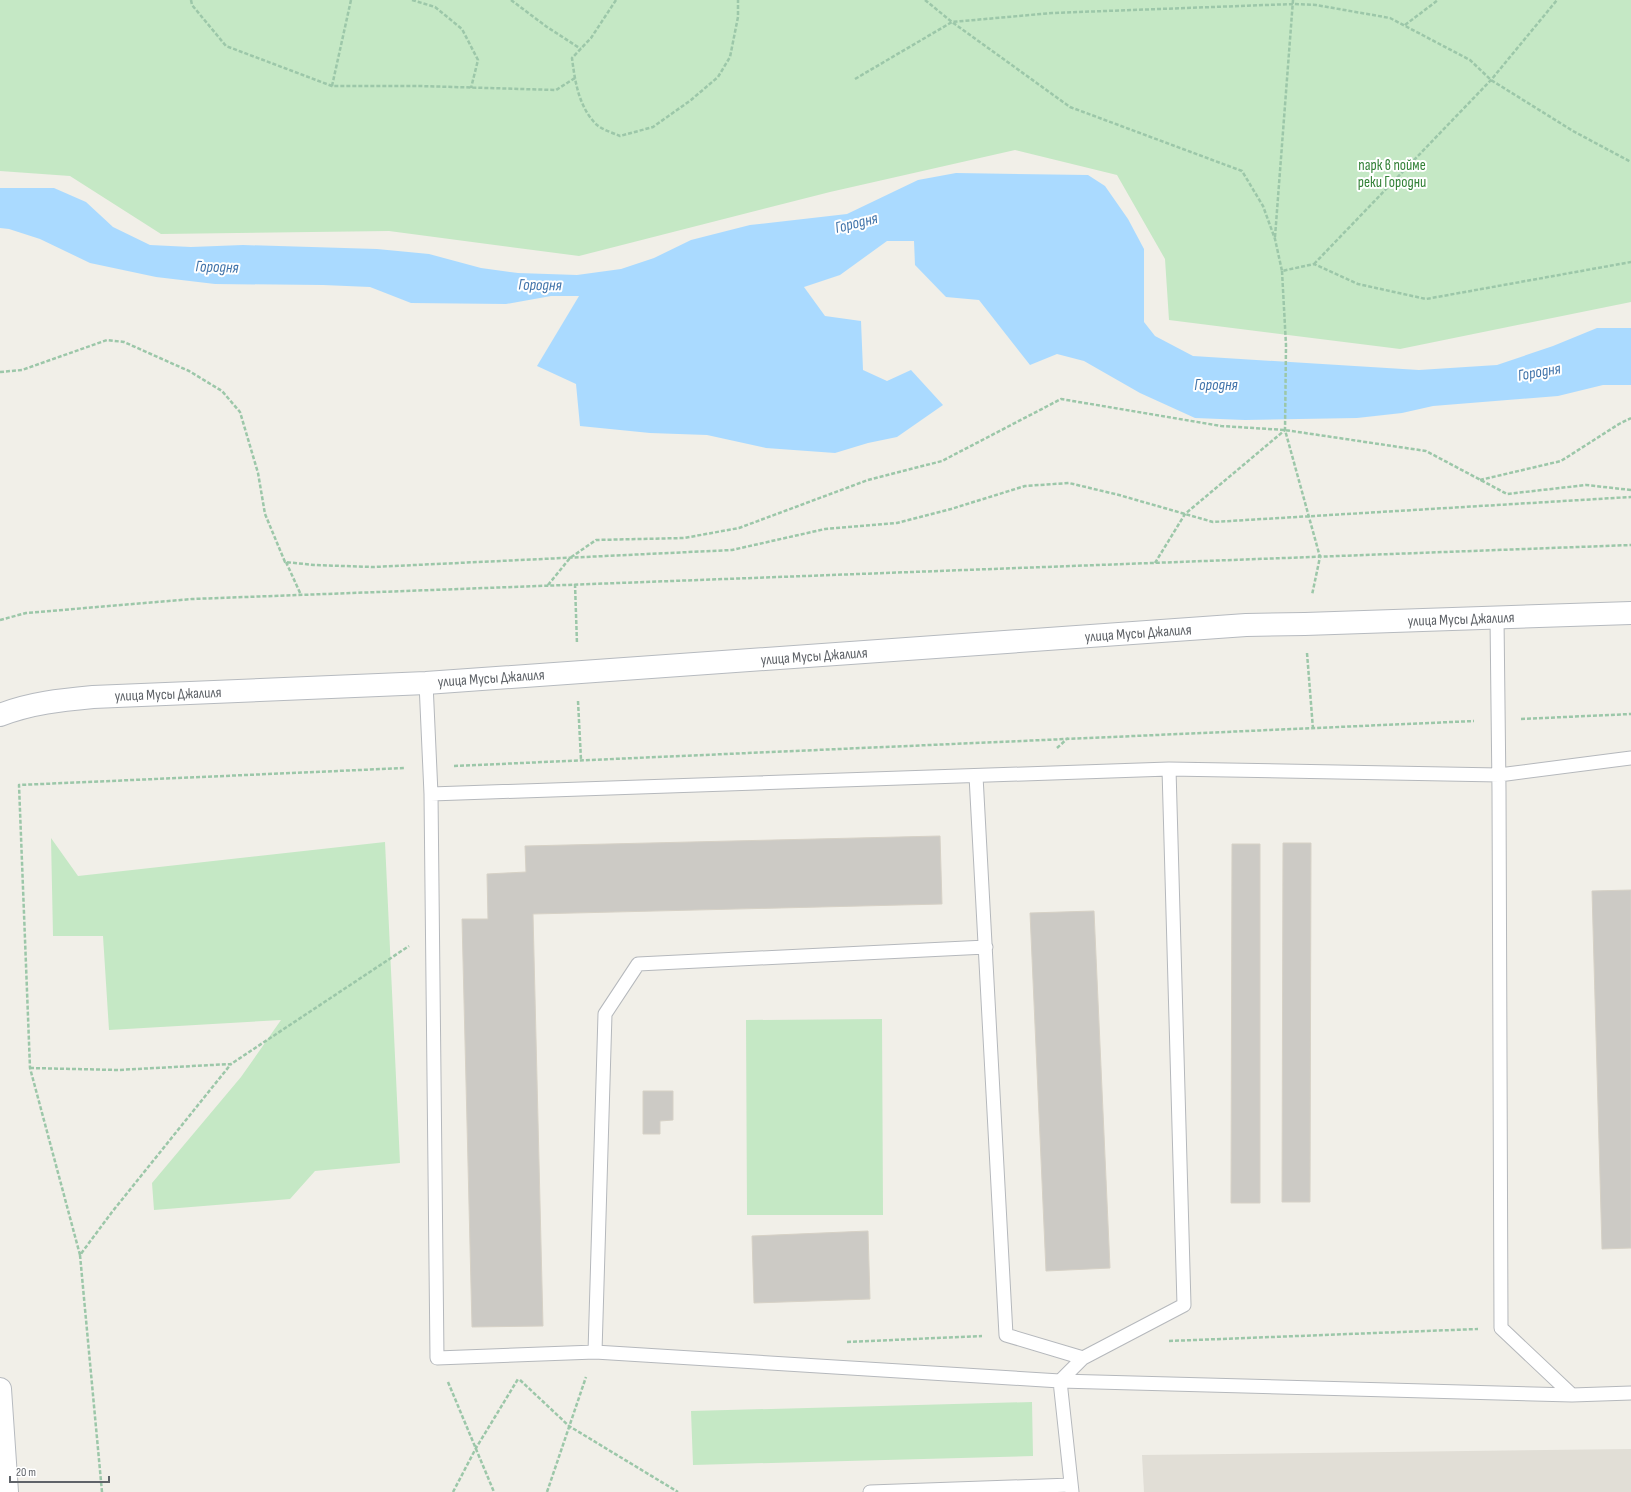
<svg xmlns="http://www.w3.org/2000/svg" width="1631" height="1492" viewBox="0 0 1631 1492" font-family="'Sofia Sans Condensed',sans-serif">
<style>
.education{fill:#e1ded6}
.green{fill:#c5e8c5}
.water{fill:#aadaff}
.building{fill:#cccac5;stroke:#d6d1c6}
.lines{fill:none;stroke-linecap:round;stroke-linejoin:round}
.lane-casing{stroke:#b5b8bc;stroke-width:15}
.secondary-casing{stroke:#b6babf;stroke-width:24}
.path{stroke:#9cc7a9;stroke-width:2.5;stroke-dasharray:4 2;stroke-linecap:butt}
.lane{stroke:#fff;stroke-width:13}
.secondary{stroke:#fff;stroke-width:22}
.labels{text-anchor:middle;stroke-width:4;stroke-linejoin:round;paint-order:stroke}
.park-label{font-size:15px;fill:#348238;stroke:#fff}
.street-label{font-size:15px;fill:#5f6368;stroke:#fff}
.water-label{font-size:16px;font-style:italic;fill:#4174aa;stroke:#fff}
</style>
<rect width="100%" height="100%" fill="#f1efe8"/>
<!-- education -->
<path class="education" d="M1631,1449V1492H1144L1142,1455Z"/>
<!-- green -->
<path class="green" d="M0,0H1631V302L1400,349L1169,320L1165,259L1117,175L1015,150L830,192L579,256L389,231L161,234L70,176L0,171Z
M51,838L78,876L385,842L400,1163L315,1171L290,1199L154,1210L152,1183L241,1077L281,1020L109,1030L103,936H53Z
M882,1019L883,1215H747L746,1020Z
M1032,1402L1033,1456L693,1465L691,1411Z"/>
<!-- water -->
<path class="water" d="M956,173L1088,175L1105,186L1128,219L1144,249V322L1155,336L1193,356L1419,370L1497,365L1553,346L1597,328H1631V385H1603L1558,396L1433,406L1402,413L1357,418L1245,420L1195,418L1140,393L1084,361L1057,354L1030,365L979,300L946,297L915,265L914,241H887L840,275L804,287L825,316L861,321L863,370L887,381L911,370L943,405L897,437L868,443L835,453L766,448L707,435L650,433L580,426L576,384L537,366L579,296H551L506,304L411,303L370,287L323,285L215,284L156,277L90,263L40,239L9,229L0,228V188H54L86,202L113,227L150,245L191,247L243,245L377,249L429,254L481,268L518,273L577,275L621,269L654,258L691,240L750,225L847,214L918,180Z"/>
<!-- building -->
<path class="building" d="M940,836L942,904L533,914L543,1326L472,1327L462,919H488L487,874L526,872L525,846Z
M1283,843H1311L1310,1202H1282Z
M1232,844H1260V1203H1231Z
M1631,890V1248L1602,1249L1592,891Z
M1094,911L1110,1268L1046,1271L1030,913Z
M643,1091H673V1120L660,1121V1134H643Z
M868,1231L870,1299L754,1303L752,1236Z"/>
<g class="lines">
<!-- lane casing -->
<g class="lane-casing">
<path id="lane" d="M1497,618L1499,791L1501,1328L1572,1395L1631,1393
M426,683L431,794L437,1358L595,1352L605,1014L638,964L986,947
M976,776L1006,1335L1083,1358
M431,794L1169,769L1499,775L1631,758
M595,1352L1060,1381L1572,1395
M870,1492L1071,1485
M1072,1492L1060,1381L1083,1358L1184,1305L1169,769"/>
</g>
<!-- secondary casing -->
<g class="secondary-casing">
<path id="secondary" d="M0,715C31,703 61,700 93,697L426,683L1246,625L1305,624L1631,613
M0,1389L7,1492"/>
</g>
<!-- path -->
<path class="path" d="M191,0L192,5L226,46L332,86H420L556,90L575,78
M412,0L435,7L462,29L478,60L471,88
M511,0L547,27L581,49
M616,0L591,38L572,58C575,82 579,108 597,125C603,130 613,133 620,136L653,127L691,100L718,77L730,57L738,17V0
M925,0L952,22L1070,107L1242,171L1263,206L1275,239L1282,271L1314,264L1358,284L1426,299L1631,262
M1405,25L1438,0
M855,79L952,22L1052,13L1293,4L1316,5L1390,18L1470,60L1491,80L1573,131L1631,162
M332,86L351,0
M1275,237L1293,0
M1314,264L1491,80L1557,0
M1282,271L1286,345L1285,430L1320,557L1312,595
M0,372L22,370L107,340L124,342L189,371L222,391L240,412L258,473L265,514L285,562L314,565L373,567L732,550L825,529L897,523L951,509L1025,486L1069,483L1119,495L1213,522L1631,497
M1480,480L1561,461L1619,424L1631,418
M286,562L301,595
M1155,563L1185,514L1285,430
M575,584L577,644
M548,585L570,558L596,540L684,538L739,528L868,480L942,461L1061,399L1221,426L1285,430L1426,451L1507,494L1586,485L1631,490
M0,620L26,613L192,599L1631,545
M1307,653L1313,729
M578,701L581,760
M1521,719L1631,714
M1057,748L1068,738
M454,766L1474,721
M30,1068L118,1070L231,1064L409,946
M80,1255L30,1068L19,785L405,768
M1169,1341L1478,1329
M847,1342L982,1336
M520,1380L569,1426L678,1492
M448,1382L494,1492
M102,1492L80,1255L112,1212L231,1064
M453,1492L476,1448L518,1379
M547,1492L586,1377"/>
<!-- lane -->
<use href="#lane" class="lane"/>
<!-- secondary -->
<use href="#secondary" class="secondary"/>
</g>
<g class="labels">
<!-- park labels -->
<g class="park-label">
<text x="1392" y="170">парк в пойме<tspan x="1392" dy="17">реки Городни</tspan></text>
</g>
<!-- street labels -->
<g class="street-label">
<text transform="translate(1461 619) rotate(-2)" y="5">улица Мусы Джалиля</text>
<text transform="translate(1138 633) rotate(-4)" y="5">улица Мусы Джалиля</text>
<text transform="translate(814 656) rotate(-4)" y="5">улица Мусы Джалиля</text>
<text transform="translate(491 678) rotate(-4)" y="5">улица Мусы Джалиля</text>
<text transform="translate(168 694) rotate(-2)" y="5">улица Мусы Джалиля</text>
</g>
<!-- water labels -->
<g class="water-label">
<text transform="translate(856 222) rotate(-14)" y="6">Городня</text>
<text transform="translate(217 266) rotate(2)" y="6">Городня</text>
<text transform="translate(540 284) rotate(1)" y="6">Городня</text>
<text transform="translate(1539 371) rotate(-10)" y="6">Городня</text>
<text x="1216" y="390">Городня</text>
</g>
</g>
<!-- scale -->
<path d="M10 1476v6h99v-6" fill="none" stroke="#5f6368" stroke-width="2"/>
<text x="16" y="1476" font-size="12" fill="#5f6368" stroke="#ffffff" stroke-width="3" paint-order="stroke">20 m</text>
</svg>
